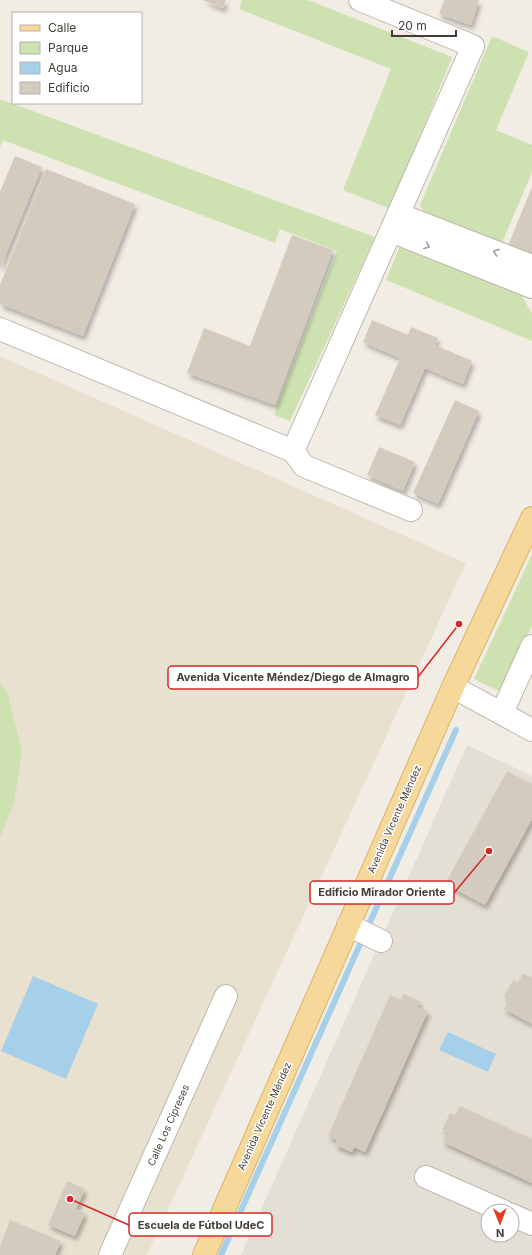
<svg xmlns="http://www.w3.org/2000/svg" width="532" height="1255" viewBox="0 0 532 1255" font-family="Inter,sans-serif">
<style>
.residential{fill:#e4dfd4;fill-rule:evenodd}
.education{fill:#e9e1d0}
.green{fill:#cee2b1}
.water{fill:#a6d0e9}
.lines{fill:none;stroke-linecap:round;stroke-linejoin:round}
.stream{stroke:#a6d0e9;stroke-width:6}
.building{fill:#d4cbbf;filter:url(#shadow)}
.minor-casing{stroke:#beb7ac;stroke-width:24}
.major-casing{stroke:#d8b46c;stroke-width:24}
.minor{stroke:#fff;stroke-width:22}
.major{stroke:#f5d89a;stroke-width:22}
.oneway{stroke:#a19e9a}
.labels{text-anchor:middle;stroke-width:3;stroke-linejoin:round;paint-order:stroke}
.street-label{font-size:10px;fill:#433d35;stroke:#fff}
.leader{fill:none;stroke:#d62828;stroke-width:1.5}
.callout-dot{fill:#d62828;stroke:#fff;stroke-width:1.5}
.callout{fill:#fff;stroke:#d62828;stroke-width:1.5}
.callout-label{font-size:11px;text-anchor:middle;font-weight:bold;fill:#433d35}
</style>
<defs>
<filter id="shadow"><feDropShadow dx="2.5" dy="4.5" stdDeviation="2" flood-color="#0004"/></filter>
</defs>
<rect width="100%" height="100%" fill="#f1ede5"/>
<!-- residential -->
<path class="residential" d="M467,745L532,776V1255H241ZM488,1211H512V1235H488Z"/>
<!-- education -->
<path class="education" d="M0,356L466,563L147,1255H0Z"/>
<!-- green -->
<path class="green" d="M242,0H308L452,57L391,209L343,190L391,69L239,9Z
M492,36L529,52L496,130L532,145V172L500,248L427,217L420,205Z
M0,99L375,237L290,421L274,415L337,251L280,229L275,243L3,140L0,147Z
M401,243L520,293L532,313V341L386,280Z
M532,554V626L501,692L474,679Z
M0,683L8,694L22,752L14,804L0,837Z"/>
<!-- water -->
<path class="water" d="M33,976L98,1004L66,1079L1,1051Z
M448,1032L496,1054L488,1072L439,1050Z"/>
<g class="lines">
<!-- stream -->
<path class="stream" d="M221,1255L456,730"/>
</g>
<!-- building -->
<path class="building" d="M202,0H226L223,8Z
M444,0H479L471,25L439,14Z
M15,156L42,167L0,269V192Z
M46,169L135,204L83,336L0,304V285Z
M532,187V249L529,257L507,248Z
M292,235L333,250L275,405L187,373L204,328L250,346Z
M372,320L408,335L411,327L438,338L435,345L472,361L463,384L425,368L400,425L375,415L400,358L363,342Z
M455,400L479,411L438,504L413,493Z
M379,447L415,462L403,491L367,475Z
M507,771L532,784V819L485,905L445,884Z
M523,973L532,978V1024L504,1009L509,999L504,996L513,980L518,983Z
M403,994L420,1001L417,1007L428,1011L365,1152L354,1147L352,1152L335,1145L337,1140L328,1136L390,995L401,1000Z
M460,1106L532,1139V1183L443,1142L448,1132L442,1130L450,1113L455,1115Z
M67,1181L85,1189L76,1209L85,1213L75,1236L48,1225Z
M10,1220L61,1241L55,1255H0V1246Z"/>
<g class="lines">
<!-- minor casing -->
<g class="minor-casing">
<path id="minor" d="M398,214L532,266
M391,231L532,287
M0,329L293,451L304,466L411,510
M293,451L473,46L360,0
M453,687L532,730
M502,713L532,646
M348,925L381,941
M426,1177L503,1211
M512,1215L532,1224
M110,1255L226,996"/>
</g>
<!-- major casing -->
<g class="major-casing">
<path id="major" d="M204,1255L453,687L532,518"/>
</g>
<!-- minor -->
<use href="#minor" class="minor"/>
<!-- major -->
<use href="#major" class="major"/>
</g>
<!-- one-way arrows -->
<defs><path id="oneway-chevron" d="M-2-3.5L2.5 0L-2 3.5" fill="none" stroke-width="1.6" stroke-linecap="round" stroke-linejoin="round"/></defs>
<g class="oneway">
<use href="#oneway-chevron" transform="translate(427 246) rotate(21)"/>
<use href="#oneway-chevron" transform="translate(496 252) rotate(-159)"/>
</g>
<g class="labels">
<!-- street labels -->
<g class="street-label">
<text transform="translate(394 819) rotate(-66)" y="4">Avenida Vicente Méndez</text>
<text transform="translate(264 1116) rotate(-66)" y="4">Avenida Vicente Méndez</text>
<text transform="translate(168 1125) rotate(-66)" y="4">Calle Los Cipreses</text>
</g>
</g>
<!-- callouts -->
<path class="leader" d="M459 624L418 677M489 851L454 893M70 1199L129 1225"/>
<g class="callout-dot">
<circle cx="459" cy="624" r="4"/>
<circle cx="489" cy="851" r="4"/>
<circle cx="70" cy="1199" r="4"/>
</g>
<g class="callout">
<rect x="168" y="666" width="250" height="23" rx="4"/>
<rect x="310" y="881" width="144" height="23" rx="4"/>
<rect x="129" y="1213" width="143" height="23" rx="4"/>
</g>
<g class="callout-label">
<text x="293" y="681">Avenida Vicente Méndez/Diego de Almagro</text>
<text x="382" y="896">Edificio Mirador Oriente</text>
<text x="201" y="1229">Escuela de Fútbol UdeC</text>
</g>
<!-- legend -->
<rect x="12" y="12" width="130" height="92" fill="#ffffff" stroke="#b4b1ae"/>
<rect x="20" y="25" width="20" height="6" fill="#f5d89a" stroke="#b4b1ae"/>
<text x="48" y="32" font-size="12" fill="#433d35">Calle</text>
<rect x="20" y="42" width="20" height="12" fill="#cee2b1" stroke="#b4b1ae"/>
<text x="48" y="52" font-size="12" fill="#433d35">Parque</text>
<rect x="20" y="62" width="20" height="12" fill="#a6d0e9" stroke="#b4b1ae"/>
<text x="48" y="72" font-size="12" fill="#433d35">Agua</text>
<rect x="20" y="82" width="20" height="12" fill="#d4cbbf" stroke="#b4b1ae"/>
<text x="48" y="92" font-size="12" fill="#433d35">Edificio</text>
<!-- north arrow -->
<g transform="translate(500 1223) rotate(179)"><circle r="19" fill="#ffffff" stroke="#b4b1ae"/>
<path d="M0-3L7 15L0 10L-7 15Z" fill="#e63d27"/>
<text y="-6" font-size="11" font-weight="bold" text-anchor="middle" fill="#433d35">N</text>
</g>
<!-- scale -->
<path d="M392 30v6h64v-6" fill="none" stroke="#433d35" stroke-width="2"/>
<text x="398" y="30" font-size="12" fill="#433d35" stroke="#ffffff" stroke-width="3" paint-order="stroke">20 m</text>
</svg>
